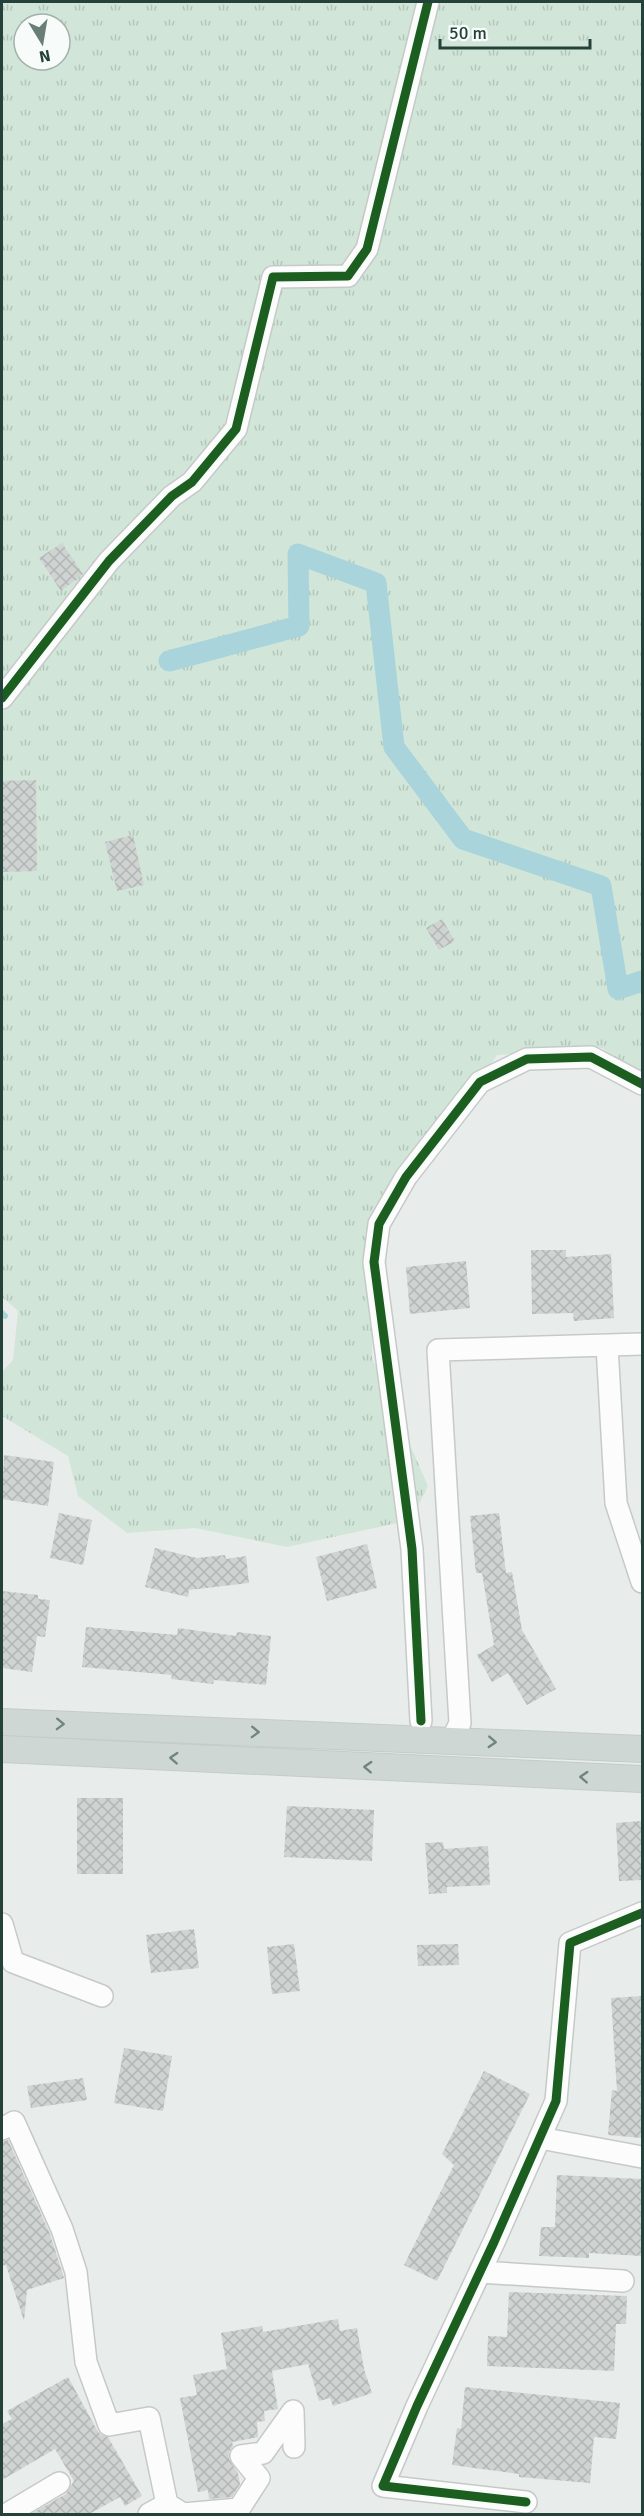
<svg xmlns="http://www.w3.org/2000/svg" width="644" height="2516" viewBox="0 0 644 2516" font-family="Signika,sans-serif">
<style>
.grass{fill:url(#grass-tufts);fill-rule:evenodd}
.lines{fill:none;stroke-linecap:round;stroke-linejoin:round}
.stream{stroke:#a9d4db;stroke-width:6}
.canal{stroke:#a9d4db;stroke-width:21}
.building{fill:url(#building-cross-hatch)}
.minor-casing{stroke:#c5cac8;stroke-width:24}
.major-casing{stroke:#c3ccc9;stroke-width:28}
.minor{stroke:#fcfcfc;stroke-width:21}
.major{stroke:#cfd7d5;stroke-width:26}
.cycleway-casing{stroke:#f7fbf9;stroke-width:13}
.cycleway{stroke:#1b5e20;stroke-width:9}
.oneway{stroke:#718580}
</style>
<defs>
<pattern id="grass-tufts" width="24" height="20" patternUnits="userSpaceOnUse" patternTransform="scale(1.5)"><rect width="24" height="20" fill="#d1e6d8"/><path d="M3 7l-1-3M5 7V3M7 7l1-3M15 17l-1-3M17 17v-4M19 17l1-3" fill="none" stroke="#b3c6ba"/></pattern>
<pattern id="building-cross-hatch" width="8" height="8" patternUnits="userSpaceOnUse" patternTransform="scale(1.5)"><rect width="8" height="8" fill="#cfd4d2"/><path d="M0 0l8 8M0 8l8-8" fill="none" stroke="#b2b7b5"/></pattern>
</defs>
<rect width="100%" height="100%" fill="#e8edeb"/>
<!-- grass -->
<path class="grass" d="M2,2H642V1077L602,1048L497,1055L480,1082L375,1220L372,1358L428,1486L411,1520L287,1547L195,1528L127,1533L78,1496L68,1456L2,1416V1372L13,1360L18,1311L2,1297ZM24,24H60V60H24Z"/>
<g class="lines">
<!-- stream -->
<path class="stream" d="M2,1313L5,1316"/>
<!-- canal -->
<path class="canal" d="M169,661L299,626L298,554L376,583L394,747L463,839L601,886L618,989L642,981"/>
</g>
<!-- building -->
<path class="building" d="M62,543L83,574L61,591L39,558Z
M36,780L37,871L2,872V781Z
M133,835L144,885L117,891L105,842Z
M442,919L455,941L439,950L426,928Z
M531,1250H566V1257L611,1254L614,1318L574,1321L573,1313L532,1314Z
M466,1261L470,1308L410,1314L406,1267Z
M4,1455L54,1462L48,1506L2,1499Z
M59,1513L92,1520L83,1565L50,1558Z
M499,1513L506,1573L512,1572L522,1630L556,1689L527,1705L508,1673L492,1682L477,1655L494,1645L482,1573H476L470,1516Z
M367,1544L377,1588L327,1601L316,1557Z
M155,1548L197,1558L225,1555L226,1559L246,1556L249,1583L189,1590L188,1597L145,1587Z
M2,1591L38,1595V1599L50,1600L45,1637L37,1636L32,1672L2,1668Z
M86,1627L177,1635L178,1628L236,1636L237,1632L271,1636L266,1685L214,1680L213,1684L171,1679L172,1675L82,1667Z
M77,1798H123V1874H77Z
M287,1806L374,1810L372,1861L284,1857Z
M642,1821V1880L619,1881L616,1823Z
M443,1842L444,1849L488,1846L490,1885L447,1887V1893L429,1894L425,1843Z
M194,1929L199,1968L151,1973L146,1935Z
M294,1944L300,1991L272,1994L267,1947Z
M458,1944L459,1965L418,1966L417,1945Z
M642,1996V2138L608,2135L612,2090L617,2091L611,1998Z
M124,2048L172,2056L163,2111L114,2103Z
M484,2071L530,2094L437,2281L404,2265L454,2165L442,2154Z
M83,2078L87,2100L31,2108L27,2086Z
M8,2140L50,2234L64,2278L27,2290L24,2321L6,2265L2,2266V2142Z
M557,2175L642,2179V2256L589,2253V2258L539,2256L541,2227H555Z
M509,2292L627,2296L626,2324H616L614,2371L487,2366L488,2336L507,2337Z
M338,2319L340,2331L357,2328L364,2369L372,2393L333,2406L330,2398L319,2401L308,2364L272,2371L278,2409L264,2411L265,2421L257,2422L258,2437L232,2442L233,2446L229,2452V2459L238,2473L240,2484L232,2497L209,2499L208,2490L198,2492L180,2398L197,2395L193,2375L227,2369L221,2333L262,2326L263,2332Z
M68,2377L97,2430L101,2435L108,2437L142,2496L125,2506L120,2497L89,2514H31L66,2494L74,2481L55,2449L2,2480V2424L12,2419L7,2411Z
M465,2387L620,2403L616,2439L594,2437L590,2483L519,2477V2474L452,2465L457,2428L461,2429Z"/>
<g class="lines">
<!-- minor casing -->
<g class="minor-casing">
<path id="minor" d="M2,698L109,561L172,496L192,482L236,429L273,277L348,276L367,249L428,2
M607,1346L616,1503L642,1582
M421,1721L412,1549L374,1262L379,1224L406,1177L480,1082L527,1059L591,1057L642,1084
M452,1740L460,1723L438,1350L642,1344
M2,1924L13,1962L102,1996
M2,2129L14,2122L62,2229L76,2272L86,2362L109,2425L149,2418L167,2504L149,2514
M540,2138L642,2157
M480,2272L623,2281
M526,2502L383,2486L417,2406L494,2242L556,2101L570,1943L642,1913
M167,2504L183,2514L239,2509L259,2478L241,2456L263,2453L293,2411L294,2447
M7,2514L59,2483"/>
</g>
<!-- major casing -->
<g class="major-casing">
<path id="major" d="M2,1722L642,1749
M2,1749L642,1779"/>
</g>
<!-- minor -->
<use href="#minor" class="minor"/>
<!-- major -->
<use href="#major" class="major"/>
<!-- cycleway casing -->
<g class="cycleway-casing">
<path id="cycleway" d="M2,698L109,561L172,496L192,482L236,429L273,277L348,276L367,249L428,2
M421,1721L412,1549L374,1262L379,1224L406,1177L480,1082L527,1059L591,1057L642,1084
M526,2502L383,2486L417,2406L494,2242L556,2101L570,1943L642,1913"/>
</g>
<!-- cycleway -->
<use href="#cycleway" class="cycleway"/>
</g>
<!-- one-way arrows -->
<defs><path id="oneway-chevron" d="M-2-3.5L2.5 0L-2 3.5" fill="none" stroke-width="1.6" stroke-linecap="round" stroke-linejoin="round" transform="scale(1.5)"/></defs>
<g class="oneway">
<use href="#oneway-chevron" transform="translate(60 1724) rotate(2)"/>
<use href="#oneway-chevron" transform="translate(255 1732) rotate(2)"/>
<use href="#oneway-chevron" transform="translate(492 1742) rotate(3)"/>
<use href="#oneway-chevron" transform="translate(174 1758) rotate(-177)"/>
<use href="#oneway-chevron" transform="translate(368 1767) rotate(-177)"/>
<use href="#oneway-chevron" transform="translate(584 1777) rotate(-177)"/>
</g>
<!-- border -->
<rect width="644" height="2516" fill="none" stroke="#24423a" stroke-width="6"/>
<!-- north arrow -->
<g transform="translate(42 42) rotate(169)"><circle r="28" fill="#f7fbf9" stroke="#a3b1ad" stroke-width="1.5"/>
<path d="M0-4.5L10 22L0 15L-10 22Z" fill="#697e78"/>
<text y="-9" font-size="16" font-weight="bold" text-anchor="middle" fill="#24423a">N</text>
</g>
<!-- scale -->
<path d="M440 39v9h150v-9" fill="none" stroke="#24423a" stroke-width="3"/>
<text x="449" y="39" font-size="18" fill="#24423a" stroke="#f7fbf9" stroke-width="4.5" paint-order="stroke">50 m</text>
</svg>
